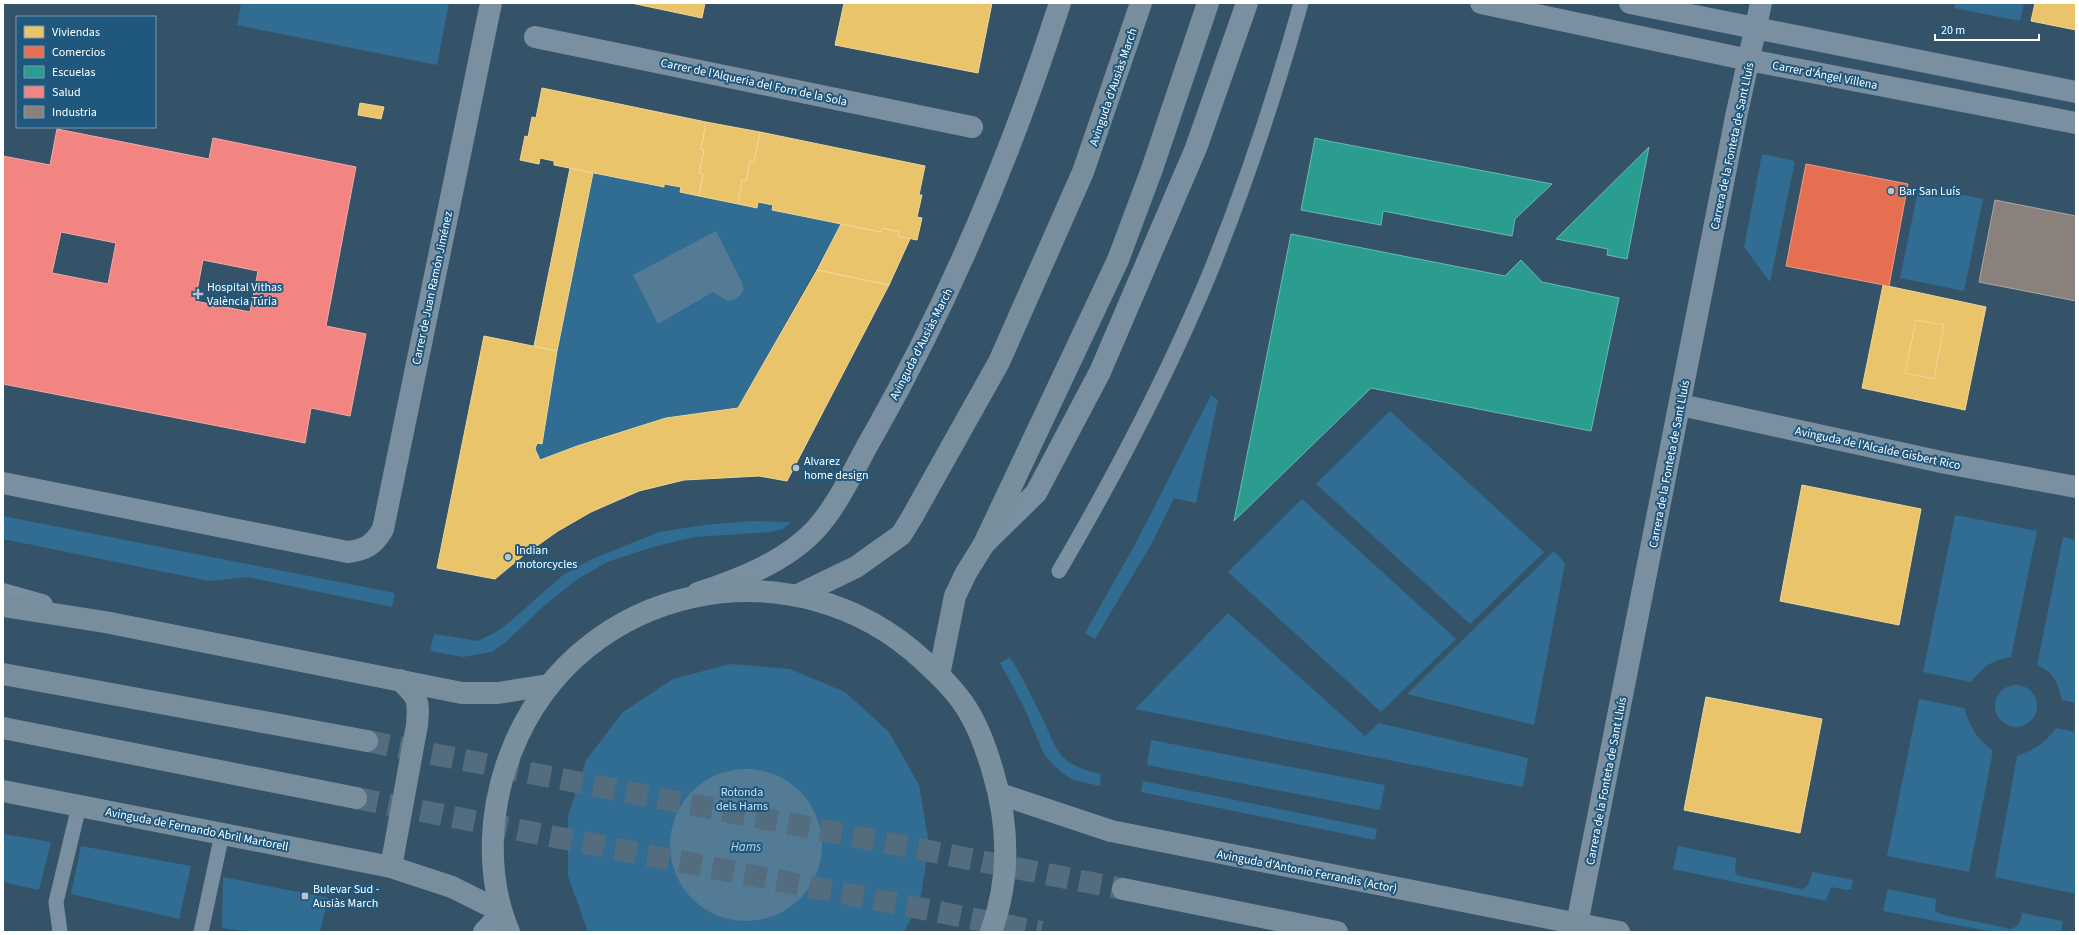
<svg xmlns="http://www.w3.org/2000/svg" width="2079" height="935" viewBox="0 0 2079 935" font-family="'Source Sans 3',sans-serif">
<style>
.green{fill:#316c92}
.water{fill:#537b96}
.homes{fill:#e9c46a;stroke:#f0d697}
.shops{fill:#e76f51;stroke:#ee9a85}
.schools{fill:#2a9d8f;stroke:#6abab1}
.health{fill:#f28482;stroke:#f6a9a8;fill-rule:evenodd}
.industry{fill:#8a817c;stroke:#ada7a3}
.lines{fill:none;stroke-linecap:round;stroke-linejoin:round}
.primary-tunnel{stroke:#536d7f;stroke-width:22;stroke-dasharray:22 11;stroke-linecap:butt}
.service{stroke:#7a8f9f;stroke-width:15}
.pedestrian{stroke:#7a8f9f;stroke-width:22}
.minor{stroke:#7a8f9f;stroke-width:22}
.primary{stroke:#798e9d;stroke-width:22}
.trunk{stroke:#7a8f9e;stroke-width:22}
.poi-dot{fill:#b8c3ca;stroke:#20577d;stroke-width:1.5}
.labels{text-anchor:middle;stroke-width:4;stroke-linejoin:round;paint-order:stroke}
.street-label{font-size:12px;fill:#fff;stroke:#20577d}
.poi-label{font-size:12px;fill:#fff;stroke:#20577d;text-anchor:start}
.park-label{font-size:12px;fill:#c7e3f5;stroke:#20577d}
.water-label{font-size:13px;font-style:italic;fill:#aed6ef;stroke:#20577d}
</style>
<rect width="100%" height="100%" fill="#355368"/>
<!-- green -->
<path class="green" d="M241,3H449L437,65L237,25Z
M1955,3H2024L2020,21L1954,8Z
M1762,154L1795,161L1770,282L1744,247Z
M593,173L663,187L664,184L681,187L680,192L756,208L758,202L773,205L772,210L841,224L738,408C670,415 603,434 540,460L535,449Z
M1919,186L1983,199L1964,291L1900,278Z
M1211,395L1218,400L1196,503L1174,498L1152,543L1095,639L1085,633L1137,541Z
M1390,411L1544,552L1470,624L1316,484Z
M1302,499L1456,639L1381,712L1228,572Z
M1955,515L2037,531L2011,657C1990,661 1984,666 1971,682L1923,672Z
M3,516L395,593L392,607L247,577L209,581L3,539Z
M751,521L791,522L783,529L771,532L694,537L653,547L607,562L576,580L544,606L506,642L492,652L463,657L430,651L434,634L478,641L496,632L512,620L563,575L592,559L659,532L704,525Z
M2063,537L2076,540V703L2062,700C2057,682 2055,673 2037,665Z
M1554,551L1565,563L1534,725L1407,694Z
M1228,613L1365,736L1379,723L1528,758L1523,787L1135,709Z
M1010,657C1022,676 1031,695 1041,715C1058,751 1056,764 1101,774L1100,786L1074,780L1062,773L1045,756L1023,705L1000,663Z
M730,664L790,669L845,692L889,732L919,785L929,844L920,902L904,932H588L568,876V816L586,760L623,712L673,679Z
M1995 706a21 21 0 1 1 42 0a21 21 0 1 1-42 0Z
M1919,699L1964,708C1971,729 1976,737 1993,751L1969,872L1887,856Z
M2056,728L2076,732V894L1995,877L2017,756C2036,749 2044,744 2056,728Z
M1151,740L1385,785L1380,810L1147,765Z
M1143,781L1377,829L1375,840L1141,792Z
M3,834L51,842L39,890L3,882Z
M81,846L191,866L179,919L71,894Z
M1678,846L1736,858L1735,873L1740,876L1801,889C1810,887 1810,880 1812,872L1853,880L1851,889L1847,890L1831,887L1826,901L1673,869Z
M223,877L328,898L320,932H250L222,928Z
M1888,889L1936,899L1935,911L1940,914L2011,929C2020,926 2020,921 2022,913L2063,921L2061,932H1993L1883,911Z"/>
<!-- water -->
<path class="water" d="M716,231L742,283L744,289C740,297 736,300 727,301L713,292L658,324L633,275Z
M670 845a76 76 0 1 1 152 0a76 76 0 1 1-152 0Z"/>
<!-- homes -->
<path class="homes" d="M631,3H705L702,18Z
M844,3H992L978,73L835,45Z
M2035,3H2076V30L2031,21Z
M542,88L706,122L701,150H704L699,173L703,174L699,196L680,192L681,187L664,184V187L554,165V161L540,158L539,164L520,160L525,136L528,137L532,117L536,118Z
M360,103L384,107L381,119L358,115Z
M706,122L760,132L754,162L750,161L746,181L742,180L738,204L699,196L703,174L699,173L704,150H701Z
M760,132L925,166L919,195H922L917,217L922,218L917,240L898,236L899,232L882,228L881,232L772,210L773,205L758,202L757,208L738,204L742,180L746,181L750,161L754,162Z
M570,168L593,173L557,351L534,346Z
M1837,197L1866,203L1854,256L1827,251Z
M841,224L881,232L882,228L899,232L898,236L910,239L889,285L817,270Z
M817,270L889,285L787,481L759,476L684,480L639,491L591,512L558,531L524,555L495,579L437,568L484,336L557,351L542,444L537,443L535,449L540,460L577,446L666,418L738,408Z
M1883,285L1986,307L1965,410L1862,388Z
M1916,320L1944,325L1934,379L1905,373Z
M1802,485L1921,509L1899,625L1780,601Z
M1706,697L1822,719L1800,833L1684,810Z"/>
<!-- shops -->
<path class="shops" d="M1806,164L1908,184L1889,286L1786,266Z"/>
<!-- schools -->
<path class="schools" d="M1315,138L1323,140L1552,184L1515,219L1512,236L1383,211L1381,225L1301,210Z
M1649,147L1627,259L1607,255L1608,249L1556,239Z
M1291,234L1505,276L1521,260L1542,282L1619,298L1591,431L1371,388L1234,521Z"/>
<!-- health -->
<path class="health" d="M57,129L209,159L213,138L356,167L326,326L366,334L350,416L311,408L305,443L3,384V156L50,165ZM61,232L116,243L108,284L52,273ZM203,260L258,271L250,312L195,301Z"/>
<!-- industry -->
<path class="industry" d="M1995,200L2076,216V301L1979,282Z"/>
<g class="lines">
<!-- primary-tunnel -->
<path class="primary-tunnel" d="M367,741L1123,889
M356,798L1041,932"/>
<!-- service -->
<path class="service" d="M1059,571C1114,477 1165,380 1207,280C1244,190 1275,96 1301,3
M60,932L56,902L79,806
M201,932L222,834"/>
<!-- pedestrian -->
<path class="pedestrian" d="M535,37L972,127"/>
<!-- minor -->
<path class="minor" d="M1481,3L1749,60L2076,123
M1630,3L2076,92
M1681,405L1946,463L2076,487
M3,483L348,552C365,550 374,545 383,529L491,3
M985,543L1036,493L1100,372L1196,148L1247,3
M698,593C738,580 785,562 815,530C840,503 856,464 875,432C952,296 1012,152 1060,3
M3,594L42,605
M1577,924L1736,117L1761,3
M484,932L501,914"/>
<!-- primary -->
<path class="primary" d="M798,595L856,567L901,535L911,519L999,362L1083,172L1141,3
M3,606L105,622L462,693H498L549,685
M3,674L367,741
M939,675L955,596L966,573L984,544L1118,260L1152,169L1208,3
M3,728L356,798
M3,791L391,867L452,887L500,911
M1000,794L1111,831L1619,932
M391,867L417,725C419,700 419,698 400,680
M1123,889L1337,932"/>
<!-- trunk -->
<path class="trunk" d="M509,932C485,875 489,807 512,750C579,582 794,539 924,661C939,675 956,691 967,709C979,728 987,751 993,772C1009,825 1010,880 991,932"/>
</g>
<!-- markers -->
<g class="poi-dot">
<circle cx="1891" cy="191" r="4"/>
<path d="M196 288h4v4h4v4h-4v4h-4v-4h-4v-4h4z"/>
<circle cx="796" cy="468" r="4"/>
<circle cx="508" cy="557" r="4"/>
<rect x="301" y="892" width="8" height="8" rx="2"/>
</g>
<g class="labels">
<!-- street labels -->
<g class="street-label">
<text transform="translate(1825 75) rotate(11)" y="4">Carrer d'Ángel Villena</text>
<text transform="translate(754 82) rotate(12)" y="4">Carrer de l'Alqueria del Forn de la Sola</text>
<text transform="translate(1113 87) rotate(-71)" y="4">Avinguda d'Ausiàs March</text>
<text transform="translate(1732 146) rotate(-78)" y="4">Carrera de la Fonteta de Sant Lluís</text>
<text transform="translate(432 288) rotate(-78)" y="4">Carrer de Juan Ramón Jiménez</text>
<text transform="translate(921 344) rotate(-63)" y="4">Avinguda d'Ausiàs March</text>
<text transform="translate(1878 448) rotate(12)" y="4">Avinguda de l'Alcalde Gisbert Rico</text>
<text transform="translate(1669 464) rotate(-79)" y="4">Carrera de la Fonteta de Sant Lluís</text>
<text transform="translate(1606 781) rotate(-79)" y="4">Carrera de la Fonteta de Sant Lluís</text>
<text transform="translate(197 829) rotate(11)" y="4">Avinguda de Fernando Abril Martorell</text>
<text transform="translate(1307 871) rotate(11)" y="4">Avinguda d'Antonio Ferrandis (Actor)</text>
</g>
<!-- poi labels -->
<g class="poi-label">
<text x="1899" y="195">Bar San Luís</text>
<text x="207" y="291">Hospital Vithas<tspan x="207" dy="14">València Túria</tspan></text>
<text x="804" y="465">Alvarez<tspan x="804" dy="14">home design</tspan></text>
<text x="516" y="554">Indian<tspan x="516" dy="14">motorcycles</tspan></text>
<text x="313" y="893">Bulevar Sud -<tspan x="313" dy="14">Ausiàs March</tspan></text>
</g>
<!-- park labels -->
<g class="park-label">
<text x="742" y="796">Rotonda<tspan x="742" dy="14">dels Hams</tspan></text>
</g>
<!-- water labels -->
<g class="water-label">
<text x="746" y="851">Hams</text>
</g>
</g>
<!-- border -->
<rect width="2079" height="935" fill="none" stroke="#ffffff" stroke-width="8"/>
<!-- legend -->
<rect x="16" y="16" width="140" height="112" fill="#20577d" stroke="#799ab1"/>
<rect x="24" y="26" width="20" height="12" fill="#e9c46a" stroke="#799ab1"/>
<text x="52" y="36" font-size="12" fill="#ffffff">Viviendas</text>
<rect x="24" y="46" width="20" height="12" fill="#e76f51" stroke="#799ab1"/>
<text x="52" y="56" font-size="12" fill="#ffffff">Comercios</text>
<rect x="24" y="66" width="20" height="12" fill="#2a9d8f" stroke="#799ab1"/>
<text x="52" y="76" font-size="12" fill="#ffffff">Escuelas</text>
<rect x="24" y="86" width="20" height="12" fill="#f28482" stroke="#799ab1"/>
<text x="52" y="96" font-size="12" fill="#ffffff">Salud</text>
<rect x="24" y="106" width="20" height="12" fill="#8a817c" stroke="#799ab1"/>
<text x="52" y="116" font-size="12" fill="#ffffff">Industria</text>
<!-- scale -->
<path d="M1935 34v6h104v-6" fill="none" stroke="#ffffff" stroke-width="2"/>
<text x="1941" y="34" font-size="12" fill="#ffffff" stroke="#20577d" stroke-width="3" paint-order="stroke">20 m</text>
</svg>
